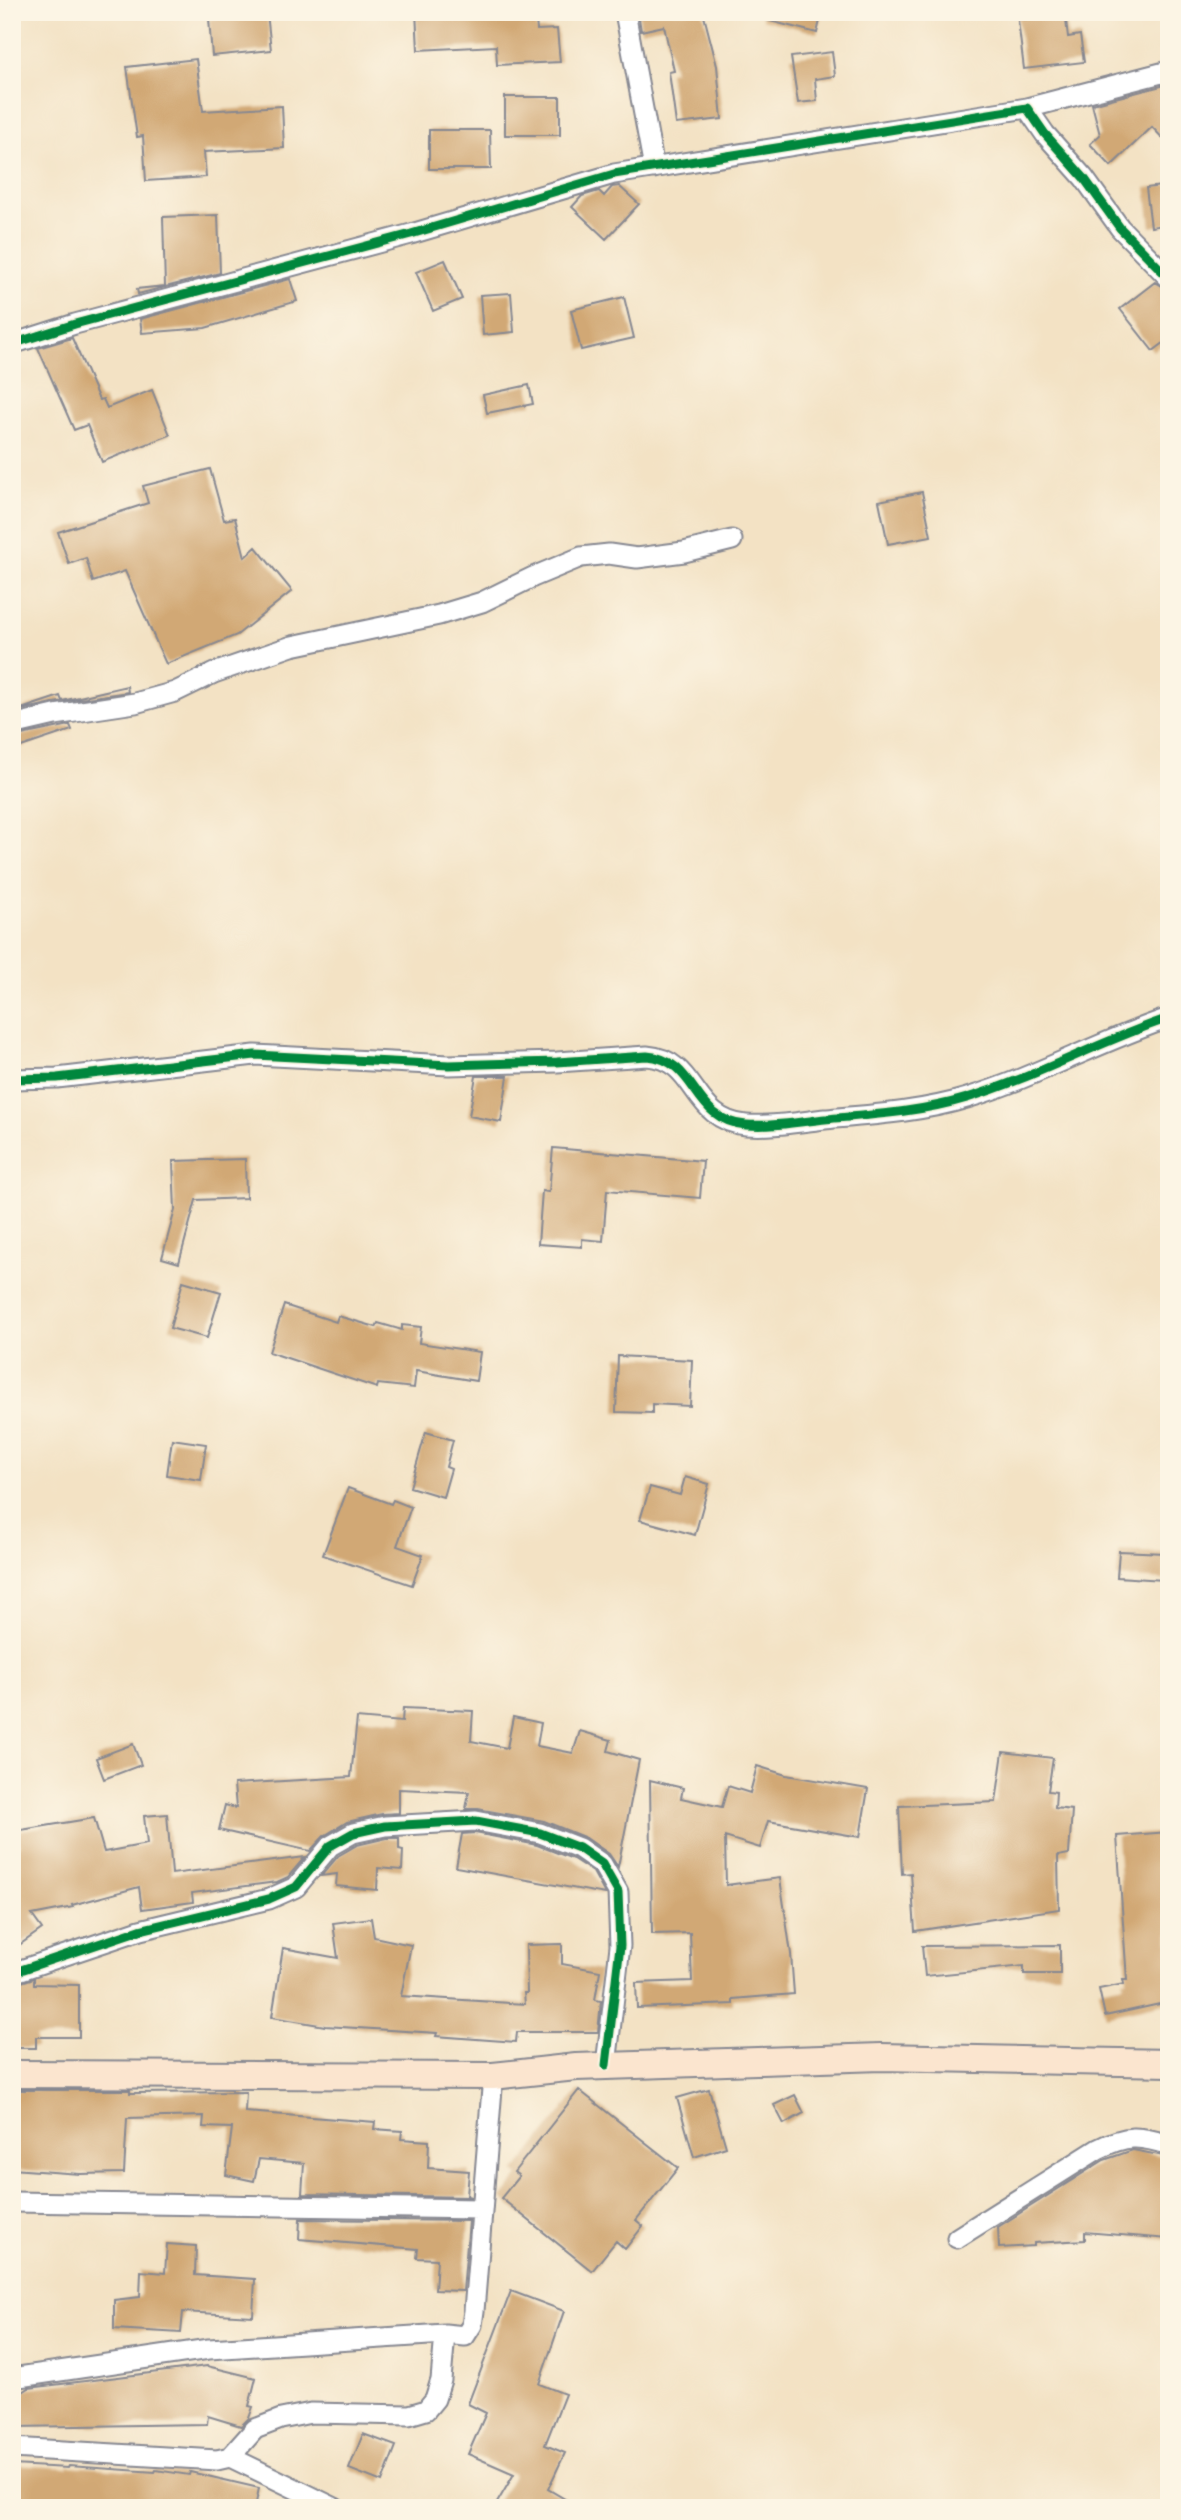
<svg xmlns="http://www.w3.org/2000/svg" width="1181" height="2520" viewBox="0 0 1181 2520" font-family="'Libre Bodoni',serif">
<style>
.building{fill:#d1a874}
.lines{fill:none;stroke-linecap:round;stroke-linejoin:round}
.street-casing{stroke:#878891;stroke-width:23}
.secondary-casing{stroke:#878891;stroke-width:30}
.street{stroke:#fff;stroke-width:19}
.secondary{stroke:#fbe5cf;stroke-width:26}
.cycleway-casing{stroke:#fcf5e5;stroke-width:13}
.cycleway{stroke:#00873e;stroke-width:9}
</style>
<rect width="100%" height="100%" fill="#fcf5e5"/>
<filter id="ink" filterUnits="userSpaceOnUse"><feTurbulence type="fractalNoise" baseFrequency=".0143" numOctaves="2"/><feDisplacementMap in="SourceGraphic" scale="14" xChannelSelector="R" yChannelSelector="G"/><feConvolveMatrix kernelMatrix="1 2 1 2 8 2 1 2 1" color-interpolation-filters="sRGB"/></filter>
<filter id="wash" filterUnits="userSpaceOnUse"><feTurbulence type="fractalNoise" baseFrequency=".00686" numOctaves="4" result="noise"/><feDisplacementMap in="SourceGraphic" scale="28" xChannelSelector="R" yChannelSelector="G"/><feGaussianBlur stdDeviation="1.57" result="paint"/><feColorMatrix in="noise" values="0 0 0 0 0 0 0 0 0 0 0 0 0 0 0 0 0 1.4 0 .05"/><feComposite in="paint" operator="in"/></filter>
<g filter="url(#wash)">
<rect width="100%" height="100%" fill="#f3e2c4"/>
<g id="blocks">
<!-- building -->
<path class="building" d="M416,12H535L537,30L557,29L560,62L497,65L496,46L418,50Z
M638,12H703L717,66L722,119L676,124L669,72L674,71L664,26L641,31Z
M763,12H822L817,33L762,19Z
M1017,12H1065L1068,37L1080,35L1084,62L1024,69Z
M267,13L271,50L212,56L209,19Z
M832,52L835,76L815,79L817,101L798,103L791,57Z
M196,59L203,111L282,106L284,148L204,152L206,177L146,181L143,136L137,137L127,67Z
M1169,84V145L1152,127L1111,166L1090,144L1100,135L1092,104Z
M505,97H560V135H505Z
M429,130H490L491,169H429Z
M1169,185V224L1151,227L1146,188Z
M619,186L639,204L606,239L572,207L582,196L599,191L604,196L612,187Z
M218,215L220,273L138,294L137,289L165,286L163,217Z
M445,260L462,299L433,311L416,272Z
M290,279L297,301L205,328L142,333L140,319Z
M1155,282L1169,290V339L1153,351L1120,309Z
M511,293L514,332L483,335L480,295Z
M624,297L634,338L581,350L571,310Z
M72,338L99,400L103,399L107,408L152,390L170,435L102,462L87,425L74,430L38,348Z
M529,385L533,404L487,413L483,395Z
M210,469L224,520L235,518L245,557L256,547L292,591L237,635L166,664L125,571L93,582L86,558L69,564L58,532L148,503L143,486Z
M922,492L931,536L888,544L879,501Z
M127,686L128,692L53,703L12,712L60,696L62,701Z
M70,725L72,730L12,750V737Z
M476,1076H508L501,1122L469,1116Z
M553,1148L703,1161L700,1198L607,1190L603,1241L582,1239V1247L538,1244L542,1191L549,1192Z
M245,1159L246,1198L196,1200L179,1263L162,1258L175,1210L173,1161Z
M183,1281L221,1292L207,1338L170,1328Z
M284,1305L336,1322L338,1316L376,1327L378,1323L402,1330V1325L421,1327L419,1343L480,1352L476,1381L416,1371L414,1388L378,1384L377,1388L269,1352Z
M618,1356L692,1360L690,1406L652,1404V1413L616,1412Z
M426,1432L453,1440L446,1467L451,1469L443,1497L410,1487Z
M172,1439L206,1444L201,1480L167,1475Z
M685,1477L709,1484L695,1535L640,1520L650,1487L680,1495Z
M348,1488L391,1504L393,1500L411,1507L397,1546L423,1555L412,1585L323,1555Z
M1119,1551L1165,1553L1164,1580L1117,1577Z
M403,1708L473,1711L471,1741L507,1748L513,1717L541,1723L537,1746L573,1753L580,1731L611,1740L608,1751L639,1760L618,1867L609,1854L586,1838L544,1821L478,1809H466L469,1792L399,1789V1813L382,1814L347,1822L324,1836L310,1851L219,1830L225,1805L236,1808L234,1784L351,1777L357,1718L402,1722Z
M133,1744L141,1765L104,1779L96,1758Z
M1003,1752L1053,1758L1048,1791L1056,1792L1055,1808L1072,1810L1069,1854L1058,1856L1059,1909L915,1931L911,1873L902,1874L899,1806L996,1802Z
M757,1766L786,1775L868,1789L860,1837L768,1821L760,1848L725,1837L726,1885L780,1878L791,1954L794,1994L733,1999V2004L637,2008L636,1983L692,1981L690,1933L652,1934L650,1780L683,1788L681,1798L722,1807L728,1786L750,1793Z
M167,1814L172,1874L305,1857L288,1877L277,1882L192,1893L193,1902L142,1909L139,1887L72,1905L73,1907L32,1915L42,1929L12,1950V1847L20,1845L15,1831L94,1818L104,1852L147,1844L144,1816Z
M1169,1832V2002L1105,2016L1099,1989L1124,1984L1123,1980H1127L1117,1836Z
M475,1833L537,1845L573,1859L593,1872L605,1894L456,1867L462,1834Z
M387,1838H399V1849L403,1850L402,1870L378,1868L377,1890L336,1886L337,1874L321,1876L338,1856L357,1845Z
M371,1918L374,1937L411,1945L401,1996L525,2004L524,1993H527L526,1945L562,1944V1964L600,1971L595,2000L601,2001L598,2032H517L516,2042L436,2036L437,2033L325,2026L272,2017L283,1948L338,1958L333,1923Z
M1060,1945V1974H1024V1966L925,1976L922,1946Z
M34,1978V1984L79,1985V2037H36V2048H12V1985Z
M709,2089L726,2147L694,2157L677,2098Z
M12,2090H130V2093L246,2092L245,2112L375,2122L374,2129L402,2131L401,2139L429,2141L428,2168L469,2171L467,2196L471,2197L302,2194L304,2163L259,2159L254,2181L226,2175L232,2128L203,2127L204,2116L127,2118L124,2173L80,2174L12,2169Z
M579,2090L678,2168L636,2220L643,2226L625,2249L616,2241L592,2271L501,2198L519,2176L514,2172Z
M795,2095L804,2113L784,2124L774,2105Z
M1133,2150L1169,2157V2239L1085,2232V2240L1034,2243V2246L999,2248L998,2227L1104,2160Z
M300,2219L469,2221L463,2291L435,2290L437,2259L417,2258L418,2249L299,2239Z
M167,2244L196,2246L195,2275L255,2279L253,2316L183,2312L181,2333L114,2329V2300L140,2297L141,2271L165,2273Z
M511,2291L564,2311L539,2384L565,2394L545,2445L565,2453L548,2489L580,2508H494L514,2474L468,2454L486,2413L468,2404Z
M207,2366L256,2378L249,2406L253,2407L249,2418L241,2426L208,2416L207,2424L12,2427V2399L29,2388Z
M363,2434L396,2446L382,2482L349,2469Z
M12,2465L68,2468L69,2466L155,2472L156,2470L189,2475L190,2472L259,2488L255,2508H12Z"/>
</g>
</g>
<g filter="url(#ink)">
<use href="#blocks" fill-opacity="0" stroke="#878891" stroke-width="2"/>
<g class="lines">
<!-- street casing -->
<g class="street-casing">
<path id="street" d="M625,12L654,168
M1027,108L1169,71
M12,344L75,324L411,234L614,174L1027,108L1045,134L1084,178L1120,228L1169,278
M12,725L55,715L135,703L175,692L214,673L292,646L439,615L482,602L533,577L581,557L609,554L637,558L684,552L732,540
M12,1079L57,1078L255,1055L449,1065L557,1062L647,1056C699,1060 690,1120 746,1125C772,1127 800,1122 825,1119C872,1115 921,1112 967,1098C1036,1077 1100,1041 1169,1018
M12,1973L140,1930L269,1899L296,1887L330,1846L353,1833L385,1826L476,1821L540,1833L579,1848L602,1864L618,1892L620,1946L606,2065
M12,2202L481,2209
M957,2238L1098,2149C1126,2135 1139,2135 1169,2145
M12,2378L209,2349L445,2334L465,2336L472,2325L474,2311L493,2076
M12,2448L217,2460L230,2457L255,2429L281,2419L311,2413L409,2415L426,2410L435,2399L441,2380L445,2334
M230,2457L335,2508"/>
</g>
<!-- secondary casing -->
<g class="secondary-casing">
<path id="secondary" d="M12,2074L493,2076L576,2067L881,2057L1169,2063"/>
</g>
<!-- street -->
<use href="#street" class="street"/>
<!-- secondary -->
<use href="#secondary" class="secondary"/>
<!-- cycleway casing -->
<g class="cycleway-casing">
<path id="cycleway" d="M12,344L75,324L411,234L614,174L1027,108L1045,134L1084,178L1120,228L1169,278
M12,1079L57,1078L255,1055L449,1065L557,1062L647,1056C699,1060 690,1120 746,1125C772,1127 800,1122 825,1119C872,1115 921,1112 967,1098C1036,1077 1100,1041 1169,1018
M12,1973L140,1930L269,1899L296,1887L330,1846L353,1833L385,1826L476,1821L540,1833L579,1848L602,1864L618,1892L620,1946L606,2065"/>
</g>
<!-- cycleway -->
<use href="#cycleway" class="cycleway"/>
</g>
</g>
<!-- margin -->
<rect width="1181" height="2520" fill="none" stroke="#fcf5e5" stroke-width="42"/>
</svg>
